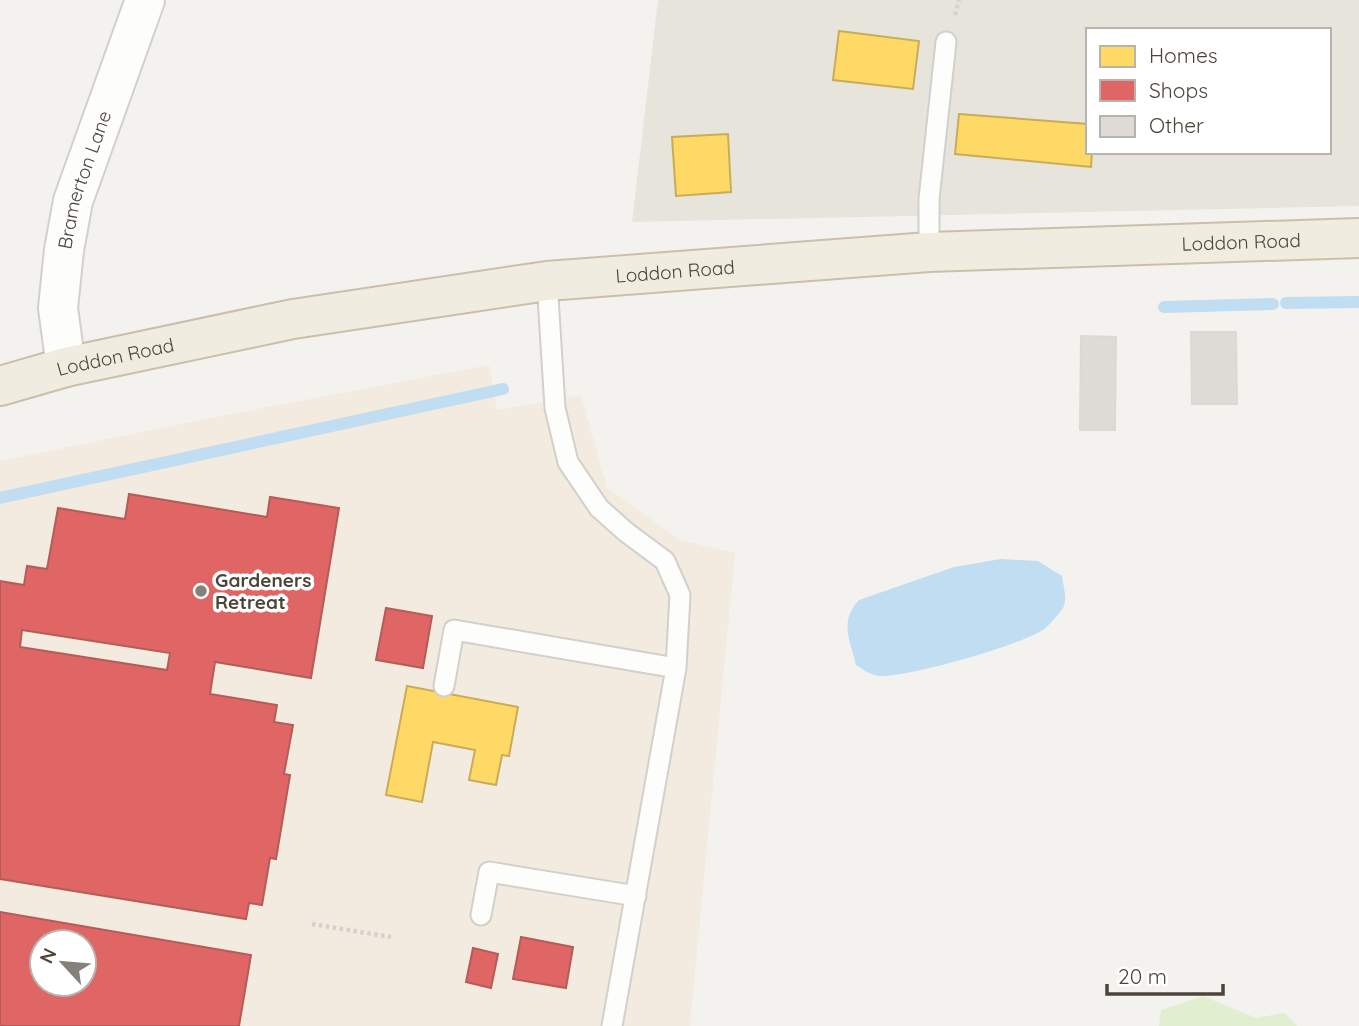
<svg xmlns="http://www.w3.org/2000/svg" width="1359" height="1026" viewBox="0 0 1359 1026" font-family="Quicksand,sans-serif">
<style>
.residential{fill:#e7e4dc;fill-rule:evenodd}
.commercial{fill:#f3ebdf;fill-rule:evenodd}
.green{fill:#e1eecf}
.water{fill:#c0ddf1}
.homes{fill:#ffd966;stroke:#c9ac58;stroke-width:2}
.shops{fill:#e06666;stroke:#b35c58;stroke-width:2;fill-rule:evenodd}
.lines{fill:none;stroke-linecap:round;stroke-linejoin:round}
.stream{stroke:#c0ddf1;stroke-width:12}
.building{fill:#dedbd6;stroke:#dcd9d4;stroke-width:2}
.service-casing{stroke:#d2d0cb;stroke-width:23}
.minor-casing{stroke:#d2d0cb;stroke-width:42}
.trunk-casing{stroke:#ccbfa9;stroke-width:42}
.path{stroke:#d3d2cc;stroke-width:4.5;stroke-dasharray:3.5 3.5;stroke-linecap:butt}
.service{stroke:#fdfdfc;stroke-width:19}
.minor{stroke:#fdfdfc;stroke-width:38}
.trunk{stroke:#f0ece0;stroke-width:38}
.poi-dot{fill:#868178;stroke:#fff;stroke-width:2.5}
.labels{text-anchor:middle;stroke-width:7;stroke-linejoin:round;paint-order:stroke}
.street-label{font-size:19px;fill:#4b4439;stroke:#fff}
.poi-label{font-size:19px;font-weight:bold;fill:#4b4439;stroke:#fff;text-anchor:start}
</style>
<rect width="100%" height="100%" fill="#f4f2ee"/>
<!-- residential -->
<path class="residential" d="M658,0H1359V206L632,222ZM1088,30H1329V152H1088Z"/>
<!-- commercial -->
<path class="commercial" d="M489,365L497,410L581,395L607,488L680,540L735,553L690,1026H0V461L210,418ZM42,942H84V984H42Z"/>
<!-- green -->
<path class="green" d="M1203,996L1256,1018L1285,1013L1297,1026H1159L1161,1010Z"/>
<!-- water -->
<path class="water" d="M1001,559L1038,561L1062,576C1063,586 1068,599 1063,608C1058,615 1048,627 1041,631C1014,647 911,676 881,676C871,676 864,670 856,665C850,640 839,621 859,600L954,567Z"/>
<!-- homes -->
<path class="homes" d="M839,31L919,41L913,89L833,80Z
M959,114L1088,124V152H1092L1091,167L955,154Z
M728,134L731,192L676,196L672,137Z
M407,686L518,707L509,756L502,755L496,785L469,780L475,750L433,742L422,802L386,795Z"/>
<!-- shops -->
<path class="shops" d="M129,494L267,517L270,497L339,508L311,678L215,662L210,694L277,705L274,722L293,725L284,774L290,775L276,859L270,858L262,905L249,903L246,919L0,879V581L24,585L27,566L47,569L58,508L125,519ZM22,630L170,653L167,670L20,647Z
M386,608L432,616L423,668L376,660Z
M0,912L251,955L239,1026H0ZM42,942H84V984H42Z
M521,937L573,947L566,988L513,979Z
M473,948L498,954L491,988L466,982Z"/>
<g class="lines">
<!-- stream -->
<path class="stream" d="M1286,303L1359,302
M1164,307L1273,304
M0,498L503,389"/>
</g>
<!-- building -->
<path class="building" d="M1191,332H1236L1237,404H1192Z
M1081,336L1116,337L1115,430H1080Z"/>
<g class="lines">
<!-- service casing -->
<g class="service-casing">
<path id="service" d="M929,252V199L946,42
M547,281L555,408L568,462L599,508L626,532L665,561L680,595L676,668L612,1026
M444,686L454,630L676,668
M481,915L489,872L636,896"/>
</g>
<!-- minor casing -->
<g class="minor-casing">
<g id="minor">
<path id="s1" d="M66,367L58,308L64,250L73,201L145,0"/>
</g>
</g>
<!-- trunk casing -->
<g class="trunk-casing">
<g id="trunk">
<path id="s2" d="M0,386L66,367L293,319L547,281L929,252L1359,238"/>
</g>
</g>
<!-- path -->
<path class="path" d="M955,15L959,0
M312,924L391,937"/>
<!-- service -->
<use href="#service" class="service"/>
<!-- minor -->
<use href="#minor" class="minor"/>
<!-- trunk -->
<use href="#trunk" class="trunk"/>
</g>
<!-- markers -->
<circle class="poi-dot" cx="201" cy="591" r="7"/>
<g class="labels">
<!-- street labels -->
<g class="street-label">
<text dy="7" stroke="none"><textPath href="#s1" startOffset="191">Bramerton Lane</textPath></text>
<text dy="7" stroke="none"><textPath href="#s2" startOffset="1253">Loddon Road</textPath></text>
<text dy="7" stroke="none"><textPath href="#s2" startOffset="686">Loddon Road</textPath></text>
<text dy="7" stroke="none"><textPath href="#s2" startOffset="119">Loddon Road</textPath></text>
</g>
<!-- poi labels -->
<g class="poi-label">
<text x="215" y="587">Gardeners<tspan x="215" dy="22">Retreat</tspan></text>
</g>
</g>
<!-- legend -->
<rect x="1086" y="28" width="245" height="126" fill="#ffffff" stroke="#b7b4b0" stroke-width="2"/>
<rect x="1100" y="46" width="35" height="21" fill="#ffd966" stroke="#b7b4b0" stroke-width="2"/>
<text x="1149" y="63" font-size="21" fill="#4b4439">Homes</text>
<rect x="1100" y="80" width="35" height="21" fill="#e06666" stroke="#b7b4b0" stroke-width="2"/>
<text x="1149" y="98" font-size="21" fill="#4b4439">Shops</text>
<rect x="1100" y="116" width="35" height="21" fill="#dedbd6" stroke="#b7b4b0" stroke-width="2"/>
<text x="1149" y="133" font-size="21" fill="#4b4439">Other</text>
<!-- north arrow -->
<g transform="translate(63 963) rotate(296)"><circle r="33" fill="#ffffff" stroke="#b7b4b0" stroke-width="2"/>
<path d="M0-5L12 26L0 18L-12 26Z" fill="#868178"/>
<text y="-10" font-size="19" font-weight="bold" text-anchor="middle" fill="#4b4439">N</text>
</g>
<!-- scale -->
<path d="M1107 984v10h116v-10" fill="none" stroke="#4b4439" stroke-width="3.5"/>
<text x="1118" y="984" font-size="21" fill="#4b4439" stroke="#ffffff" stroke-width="5" paint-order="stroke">20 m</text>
</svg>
